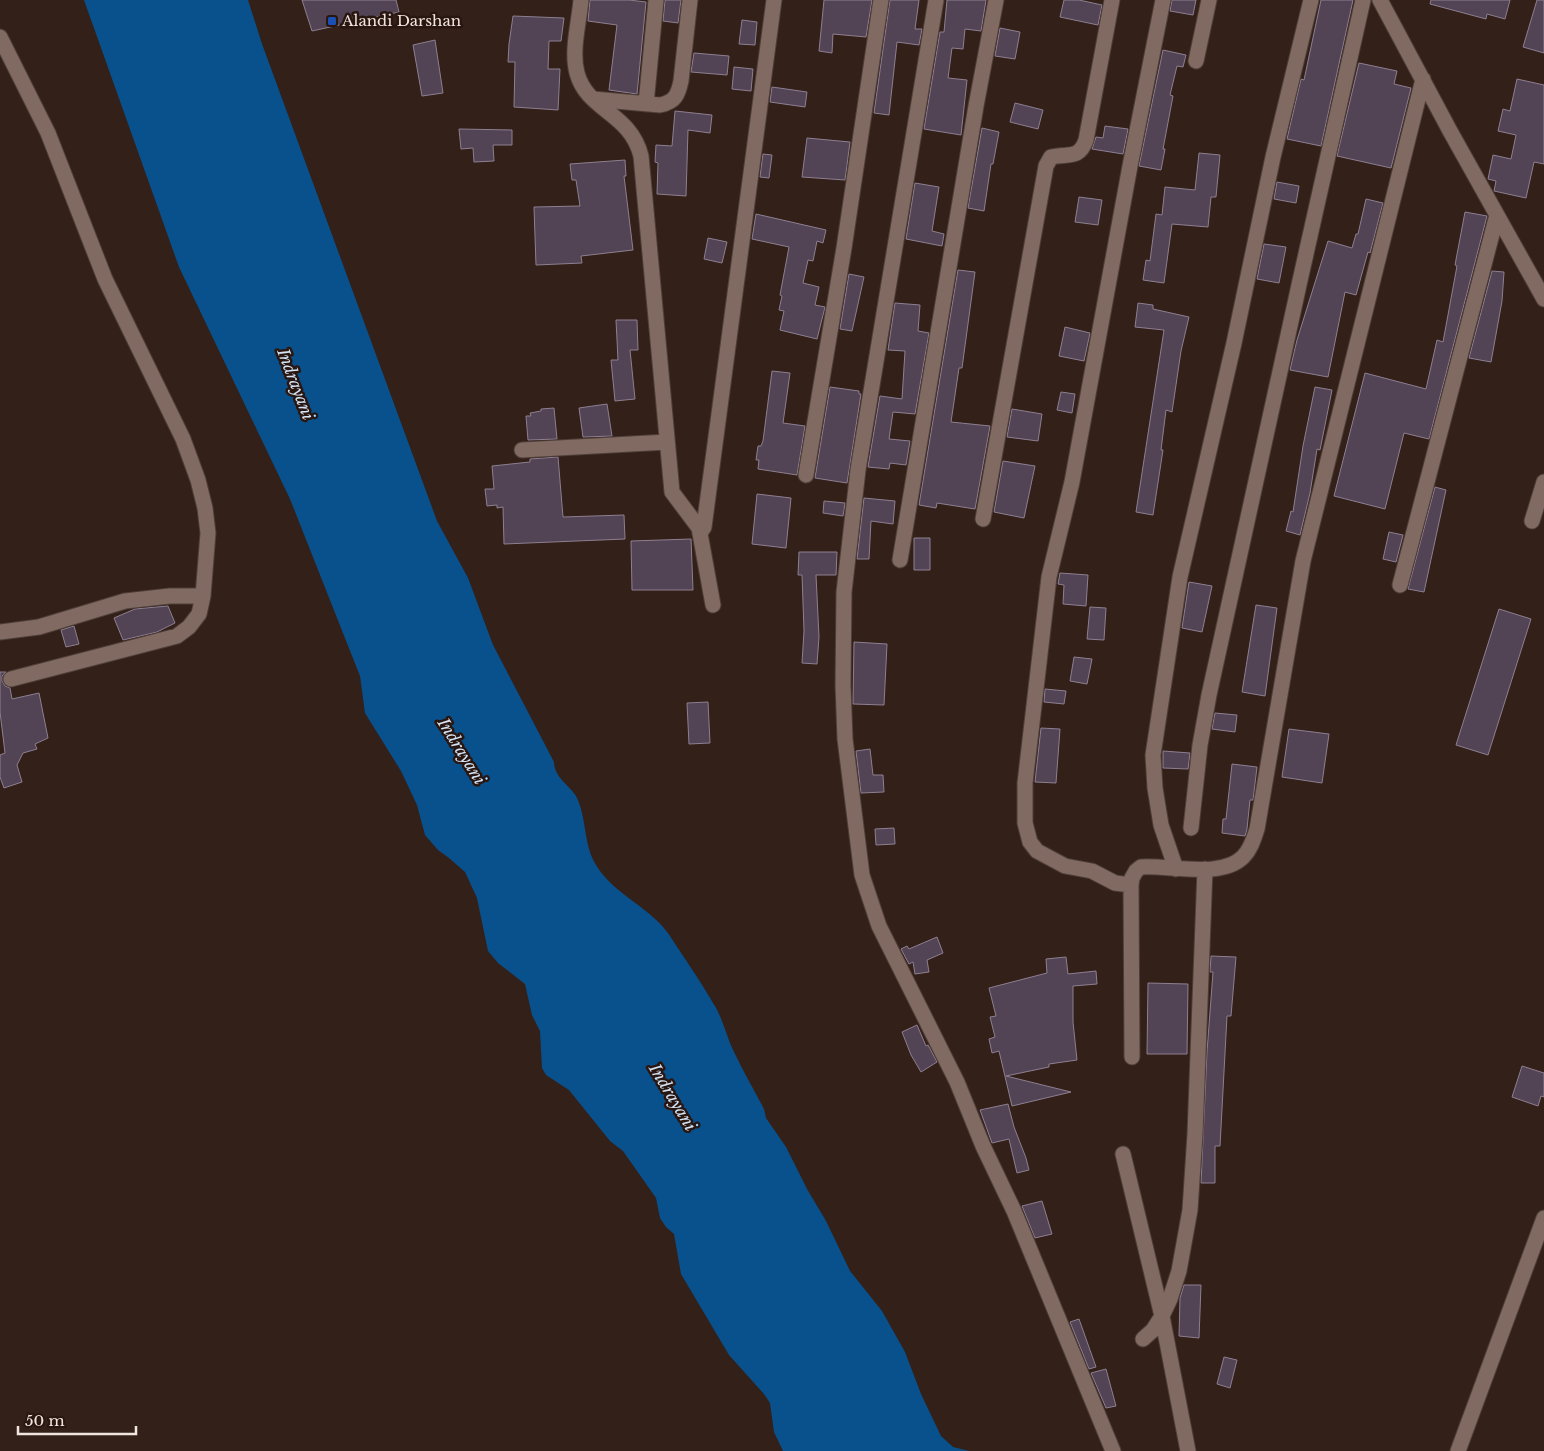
<svg xmlns="http://www.w3.org/2000/svg" width="1544" height="1451" viewBox="0 0 1544 1451" font-family="'Libre Baskerville',serif">
<style>
.water{fill:#09518d}
.building{fill:#524455;stroke:#8e7f91}
.lines{fill:none;stroke-linecap:round;stroke-linejoin:round}
.minor-casing{stroke:#4e3e39;stroke-width:17}
.minor{stroke:#816a61;stroke-width:15}
.transit-dot{fill:#1a4fb4;stroke:#291610;stroke-width:2}
.labels{text-anchor:middle;stroke-width:5;stroke-linejoin:round;paint-order:stroke}
.poi-label{font-size:15px;fill:#f2e5e0;stroke:#291610;text-anchor:start}
.water-label{font-size:16px;font-style:italic;fill:#d5e5f7;stroke:#291610}
</style>
<rect width="100%" height="100%" fill="#332019"/>
<!-- water -->
<path class="water" d="M84,0H248L262,44L437,521L468,578L493,645L554,762C554,777 569,785 576,796C587,817 583,844 596,865C614,895 651,907 670,936C684,958 700,980 713,1003C723,1018 726,1036 734,1052C743,1071 754,1090 764,1109L766,1118L786,1147L807,1189L826,1221L850,1271L882,1311L905,1352L921,1394L941,1436L953,1447L969,1451H783L774,1432L770,1403L764,1394L729,1355L681,1274L674,1234L666,1227L660,1218L656,1198L623,1151L610,1141L569,1090L546,1075L542,1068L540,1031L532,1015L525,984L498,963L488,951L477,898L465,872L449,858L438,850L425,835L417,805L401,771L365,713L360,676L290,499L179,267Z"/>
<!-- building -->
<path class="building" d="M302,0H396L399,12L312,31Z
M590,0H629L646,2L637,94L609,90L617,25L588,21Z
M665,0H681L678,23L663,21Z
M824,0H872L866,37L833,34L832,53L819,51Z
M890,0H919L915,29H922L919,45L897,42L889,115L874,113Z
M947,0H986L981,31L965,29L963,49L952,48L948,78L967,80L961,135L924,129L940,32H944Z
M1064,0H1079L1102,5L1098,25L1060,17Z
M1172,0H1196L1193,15L1170,11Z
M1321,0H1353L1321,146L1287,139L1301,79L1304,80Z
M1431,0H1510L1505,19L1487,14L1486,19L1430,4Z
M1537,0H1544V53L1523,47Z
M513,16L564,18L561,41H549L548,69H560L558,110L514,107L515,62H508L509,44Z
M742,20L757,22L755,45L739,44Z
M1000,28L1020,32L1015,59L995,56Z
M435,40L443,93L422,96L413,45Z
M1163,50L1186,55L1183,67L1177,66L1170,95L1173,96L1163,149H1165L1161,170L1139,166Z
M694,53L729,56L727,75L691,72Z
M1359,63L1397,71L1394,84L1411,88L1391,168L1337,156Z
M734,67L753,69L751,91L732,89Z
M1517,79L1544,85V164L1534,162L1526,198L1494,191L1496,181L1488,179L1493,155L1511,159L1516,135L1498,131L1503,109L1510,111Z
M772,87L807,92L805,107L770,102Z
M1015,103L1043,110L1038,129L1010,122Z
M675,111L712,115L710,133L688,130L686,196L657,194L658,163L655,162L656,145L672,146Z
M1105,126L1128,129L1123,154L1092,149L1096,137L1103,138Z
M982,128L999,132L993,164H991L984,211L968,208Z
M459,129L512,130V145H493L494,161L474,162L473,148L461,149Z
M807,138L850,142L845,180L802,177Z
M1199,153L1220,155L1216,197H1211L1208,227L1172,224L1164,283L1143,280L1146,260L1150,261L1156,214L1162,215L1165,187L1195,190Z
M763,154L772,155L769,178L760,177Z
M625,160L626,176H624L633,250L581,256L582,263L536,265L534,207L580,206L576,180H572L570,164Z
M1277,182L1299,186L1296,203L1274,199Z
M915,183L939,187L932,231L944,234L942,246L906,239Z
M1079,197L1102,200L1098,225L1075,222Z
M1366,199L1383,203L1370,253L1368,252L1356,295L1345,292L1328,377L1290,370L1297,340L1328,241L1352,248L1356,234H1358Z
M1465,212L1487,216L1429,439L1404,433L1385,509L1334,496L1365,373L1426,389L1437,340L1443,342L1457,266L1455,265Z
M756,214L826,230L823,243L817,241L813,261L808,260L803,283L819,287L815,305L825,307L817,339L780,330L784,311L779,310L782,296L780,295L789,247L752,239Z
M708,238L727,242L722,263L704,259Z
M1264,244L1286,247L1279,283L1257,279Z
M958,270L975,272L962,368H959L951,422L990,426L975,509L937,503L936,508L919,505Z
M1492,271L1504,272L1502,301L1491,362L1469,358Z
M849,274L864,277L852,331L840,329Z
M895,303L920,305L918,331L929,333L915,414L893,412L889,439L910,441L906,465L890,463L889,469L868,467L880,396L902,399L905,351L888,350Z
M1138,303L1153,305V309L1189,317L1181,351L1172,412L1166,410L1161,450H1163L1153,515L1136,512L1164,330L1135,327Z
M616,320H637L638,350H630L635,399L615,401L611,360H618Z
M1065,327L1090,333L1084,361L1059,356Z
M772,371L790,373L783,423L805,426L797,475L758,469L759,460H756L758,446H761L763,441Z
M830,387L859,391V394H861L847,483L815,478Z
M1315,387L1332,390L1320,450L1317,449L1310,493L1300,535L1286,531L1291,511L1293,512L1303,446Z
M1061,392L1075,394L1072,413L1057,410Z
M607,404L612,436L583,437L579,408Z
M554,408L557,439L528,440L526,416H531L530,413L541,411V409Z
M1012,409L1042,414L1038,441L1007,437Z
M558,457L563,517L624,515L625,539L504,544L503,507L497,508V505L487,506L485,489H494L492,466L530,462V459Z
M1003,461L1035,466L1024,518L994,512Z
M1435,487L1446,490L1424,592L1408,589Z
M757,494L791,498L786,548L752,544Z
M864,498L895,501L893,524L871,521L869,559H857Z
M824,501L845,503L843,516L823,513Z
M1389,532L1403,535L1396,562L1383,559Z
M914,538H930V570H914Z
M691,539L693,590H632L631,541Z
M799,552H837L836,575H816L819,637L817,664L802,663L804,631L802,575H798Z
M1060,573L1088,575L1086,606L1063,604L1064,585L1058,584Z
M1189,582L1212,586L1202,632L1182,628Z
M1256,605L1277,608L1265,696L1242,692Z
M168,606L175,623L157,632L123,640L114,618L135,609Z
M1090,607L1106,608L1104,640L1087,639Z
M1499,609L1531,619L1488,755L1456,745Z
M74,626L79,644L66,647L61,630Z
M854,642L887,644L884,705L853,704Z
M1074,657L1092,659L1087,684L1070,681Z
M0,672H6L2,676V681L5,686L10,688L12,699L39,693L48,738L35,744L37,749L23,753L17,765L22,782L4,788L0,777V755L5,753L0,712Z
M1045,689L1066,691L1064,704L1044,702Z
M708,702L710,743L689,744L687,703Z
M1215,713L1237,715L1235,732L1212,729Z
M1041,728L1060,729L1056,783L1035,782Z
M1289,729L1329,734L1322,783L1282,777Z
M870,749L873,775H883L884,792L861,793L856,751Z
M1163,751L1190,753L1188,769L1163,768Z
M1232,764L1257,767L1253,800H1250L1247,829L1245,836L1222,833L1223,819H1226Z
M894,828L895,844L876,845L875,829Z
M937,937L943,953L927,960L929,972L915,974L913,962L909,964L901,949L907,946L909,949Z
M1211,956L1236,957L1231,1016H1227L1220,1146H1215V1183H1201L1207,1052L1213,972H1210Z
M1066,957L1068,974L1096,971L1097,984L1073,986V1022L1077,1060L1049,1064V1067L1006,1076L1071,1092L1012,1106L999,1051L992,1053L989,1039L995,1037L990,1017L996,1016L989,988L1047,973L1046,959Z
M1148,983L1188,984L1187,1054H1147Z
M917,1025L926,1046L928,1045L937,1062L921,1072L911,1055L902,1032Z
M1522,1066L1544,1073V1097L1541,1096L1538,1106L1512,1097Z
M1008,1104L1014,1127L1026,1158L1029,1170L1017,1173L1009,1139L992,1143L980,1110Z
M1042,1201L1052,1234L1035,1238L1022,1206Z
M1184,1285H1201L1199,1338L1179,1336L1180,1298Z
M1079,1319L1096,1367L1089,1369L1070,1322Z
M1224,1357L1237,1360L1230,1388L1217,1384Z
M1106,1369L1116,1406L1106,1408L1091,1373Z"/>
<g class="lines">
<!-- minor casing -->
<g class="minor-casing">
<path id="minor" d="M581,0C579,23 571,51 577,73C587,111 630,112 641,156L672,492L699,528L713,605
M936,0L858,470L844,592L843,685L845,739L862,875L879,926L957,1082L983,1146L1014,1211L1113,1451
M1380,0L1450,131L1544,299
M0,37L48,133L105,279L183,439L198,480L205,508L208,533L203,596L199,614L189,627L177,636L11,679
M1196,61L1209,0
M593,99L660,105C675,102 678,95 681,81L690,0
M646,104L656,0
M522,450L667,442
M806,475L844,248L881,0
M983,519L1046,166L1051,157C1068,153 1079,160 1086,140L1112,0
M1532,521L1544,482
M700,533L704,527L774,0
M900,560L976,106L996,0
M1400,585L1497,215
M0,632L39,627L125,601L170,596H203
M1191,828L1200,745L1209,695L1299,285L1363,0
M1176,869L1161,825L1155,788L1153,755L1180,577L1234,343L1273,157L1311,0
M1131,885L1115,883L1092,871L1065,866L1037,851L1030,842L1025,823V783L1049,577L1072,482L1130,166L1163,0
M1132,1057L1131,885L1132,878L1136,871L1141,867C1170,865 1221,879 1243,857C1251,849 1254,838 1257,829L1303,561L1423,79
M1123,1154L1162,1316L1188,1451
M1143,1339L1153,1330L1162,1316L1170,1299L1179,1271L1190,1210L1195,1134L1205,869
M1458,1451L1544,1218"/>
</g>
<!-- minor -->
<use href="#minor" class="minor"/>
</g>
<!-- markers -->
<rect class="transit-dot" x="327" y="16" width="10" height="10" rx="2.5"/>
<g class="labels">
<!-- poi labels -->
<g class="poi-label">
<text x="342" y="26">Alandi Darshan</text>
</g>
<!-- water labels -->
<g class="water-label">
<text transform="translate(296 384) rotate(69)" y="6">Indrayani</text>
<text transform="translate(462 751) rotate(58)" y="6">Indrayani</text>
<text transform="translate(673 1097) rotate(59)" y="6">Indrayani</text>
</g>
</g>
<!-- scale -->
<path d="M18 1426v8h118v-8" fill="none" stroke="#f2e5e0" stroke-width="2.5"/>
<text x="25" y="1426" font-size="15" fill="#f2e5e0" stroke="#291610" stroke-width="4" paint-order="stroke">50 m</text>
</svg>
